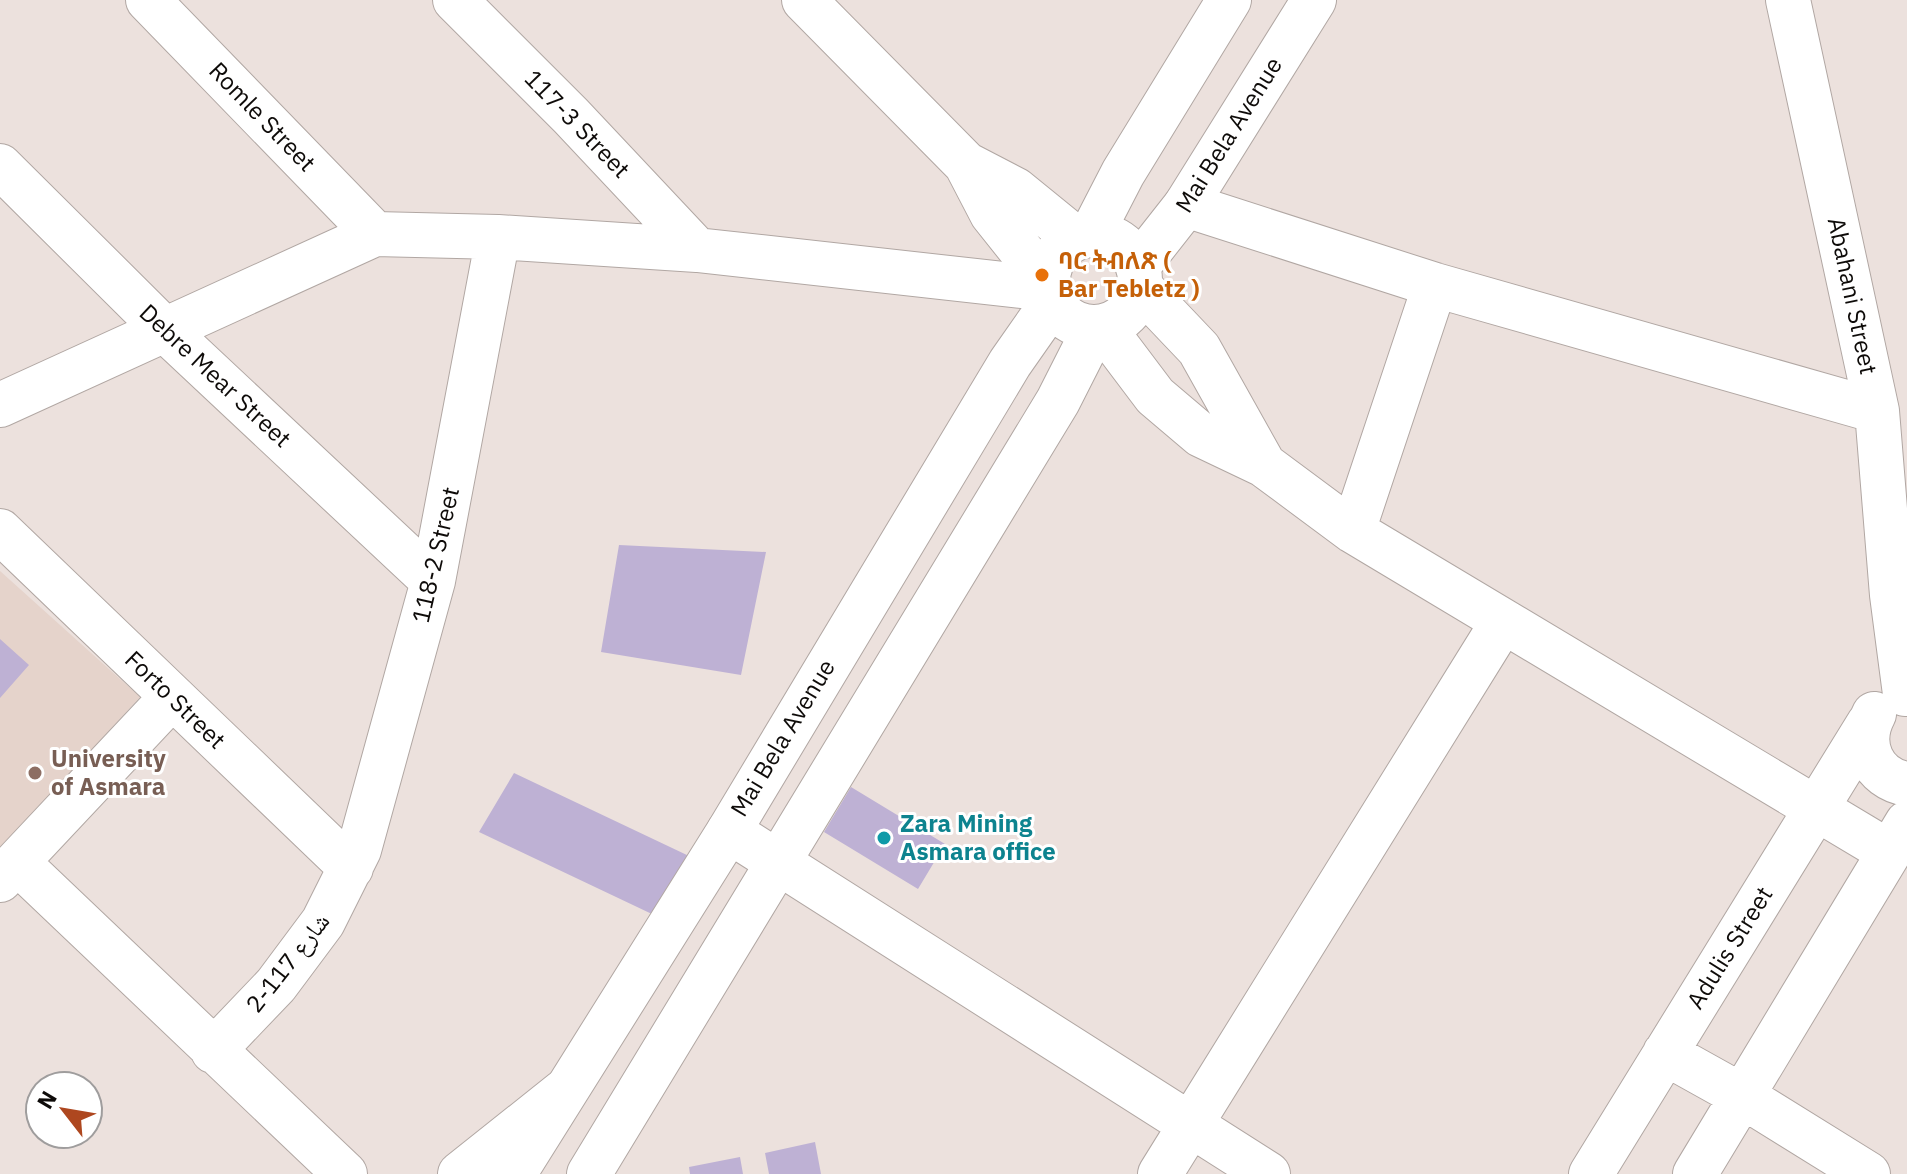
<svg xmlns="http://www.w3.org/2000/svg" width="1907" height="1174" viewBox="0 0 1907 1174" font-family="'IBM Plex Sans','Noto Naskh Arabic','Noto Sans Ethiopic',sans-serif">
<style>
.built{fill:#e5d3cb}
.building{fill:#beb1d4}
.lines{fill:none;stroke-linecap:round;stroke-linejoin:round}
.minor-casing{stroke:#b1a7a3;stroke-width:46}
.major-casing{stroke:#b1a7a3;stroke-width:46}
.highway-casing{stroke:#b1a7a3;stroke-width:46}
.minor{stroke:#fff;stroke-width:44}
.major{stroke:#fff;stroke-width:44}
.highway{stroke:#fff;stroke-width:44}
.food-dot{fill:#e8710a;stroke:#fff;stroke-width:3}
.education-dot{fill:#8d6e63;stroke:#fff;stroke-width:3}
.culture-dot{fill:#0f9aa8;stroke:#fff;stroke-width:3}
.labels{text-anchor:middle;stroke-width:6;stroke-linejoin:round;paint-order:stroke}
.street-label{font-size:24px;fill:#0e0b09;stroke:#fff}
.food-label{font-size:24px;font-weight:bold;fill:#c56008;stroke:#fff;text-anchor:start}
.education-label{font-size:24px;font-weight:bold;fill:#785e54;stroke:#fff;text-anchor:start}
.culture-label{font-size:24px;font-weight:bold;fill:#0d838f;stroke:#fff;text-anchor:start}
</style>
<rect width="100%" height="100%" fill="#ece1dd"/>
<!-- built -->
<path class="built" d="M0,571L140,697L0,849Z"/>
<!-- building -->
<path class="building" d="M619,545L766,552L741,675L601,652Z
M0,639L29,665L0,698Z
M514,773L689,856L654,915L479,832Z
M851,787L945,844L918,889L824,832Z
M815,1142L821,1174H769L765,1153Z
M740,1157L743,1174H690L689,1167Z"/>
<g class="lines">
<!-- minor casing -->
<g class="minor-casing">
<path id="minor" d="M148,0L375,234
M455,0L571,116L697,250
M1788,0L1877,411L1892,595L1905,694
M0,166L164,329L433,581
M1186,205L1435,285L1877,411
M1140,287L1199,349L1264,465
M1103,327L1155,396L1201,435L1264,465L1353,531L1889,852
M0,405L375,234L498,237L697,250L1048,289
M0,531L351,868
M1353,531L1435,285
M1874,714C1858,744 1872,778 1907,784
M729,831L1268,1174
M17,862L345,1174
M0,880L171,698
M213,1051L276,985L323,922L359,850L433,581L498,237
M1665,1053L1744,1097L1868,1174
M460,1174L563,1092
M1160,1174L1502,623
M1591,1174L1869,723
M1695,1174L1907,823"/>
</g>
<!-- major casing -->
<g class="major-casing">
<path id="major" d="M804,0L966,164L992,214L1047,283
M966,164L1016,190L1075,238"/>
</g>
<!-- highway casing -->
<g class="highway-casing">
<path id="highway" d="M1048 281a46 46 0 1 1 92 0a46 46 0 1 1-92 0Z
M1091,235L1123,173L1229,0
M1138,266L1186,205L1314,0
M514,1174L729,831L1010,363L1052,303
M589,1174L1058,401L1095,328"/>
</g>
<!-- minor -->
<use href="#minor" class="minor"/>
<!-- major -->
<use href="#major" class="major"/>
<!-- highway -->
<use href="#highway" class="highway"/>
</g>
<!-- markers -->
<circle class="food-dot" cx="1042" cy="275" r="8"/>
<circle class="education-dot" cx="35" cy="773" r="8"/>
<circle class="culture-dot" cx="884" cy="838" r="8"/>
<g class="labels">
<!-- street labels -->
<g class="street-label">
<text transform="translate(262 117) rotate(46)" y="8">Romle Street</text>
<text transform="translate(577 124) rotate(46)" y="8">117-3 Street</text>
<text transform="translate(1229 135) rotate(-58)" y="8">Mai Bela Avenue</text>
<text transform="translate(1852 296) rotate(78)" y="8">Abahani Street</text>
<text transform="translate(215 376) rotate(43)" y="8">Debre Mear Street</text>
<text transform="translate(436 555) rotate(-77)" y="8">118-2 Street</text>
<text transform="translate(175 700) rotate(44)" y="8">Forto Street</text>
<text transform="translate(783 738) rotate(-59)" y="8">Mai Bela Avenue</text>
<text transform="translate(1730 948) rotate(-58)" y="8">Adulis Street</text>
<text transform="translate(288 963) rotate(-52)" y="8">شارع 117-2</text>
</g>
<!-- food labels -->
<g class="food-label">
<text x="1058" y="269">ባር ትብለጽ (<tspan x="1058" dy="28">Bar Tebletz )</tspan></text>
</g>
<!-- education labels -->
<g class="education-label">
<text x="51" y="767">University<tspan x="51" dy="28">of Asmara</tspan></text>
</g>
<!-- culture labels -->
<g class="culture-label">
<text x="900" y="832">Zara Mining<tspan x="900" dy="28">Asmara office</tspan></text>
</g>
</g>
<!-- north arrow -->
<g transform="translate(64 1110) rotate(301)"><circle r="38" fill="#ffffff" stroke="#9f9d9d" stroke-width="2"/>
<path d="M0-6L14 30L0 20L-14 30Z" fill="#ae471f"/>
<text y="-12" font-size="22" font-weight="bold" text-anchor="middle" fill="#0e0b09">N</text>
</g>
</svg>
